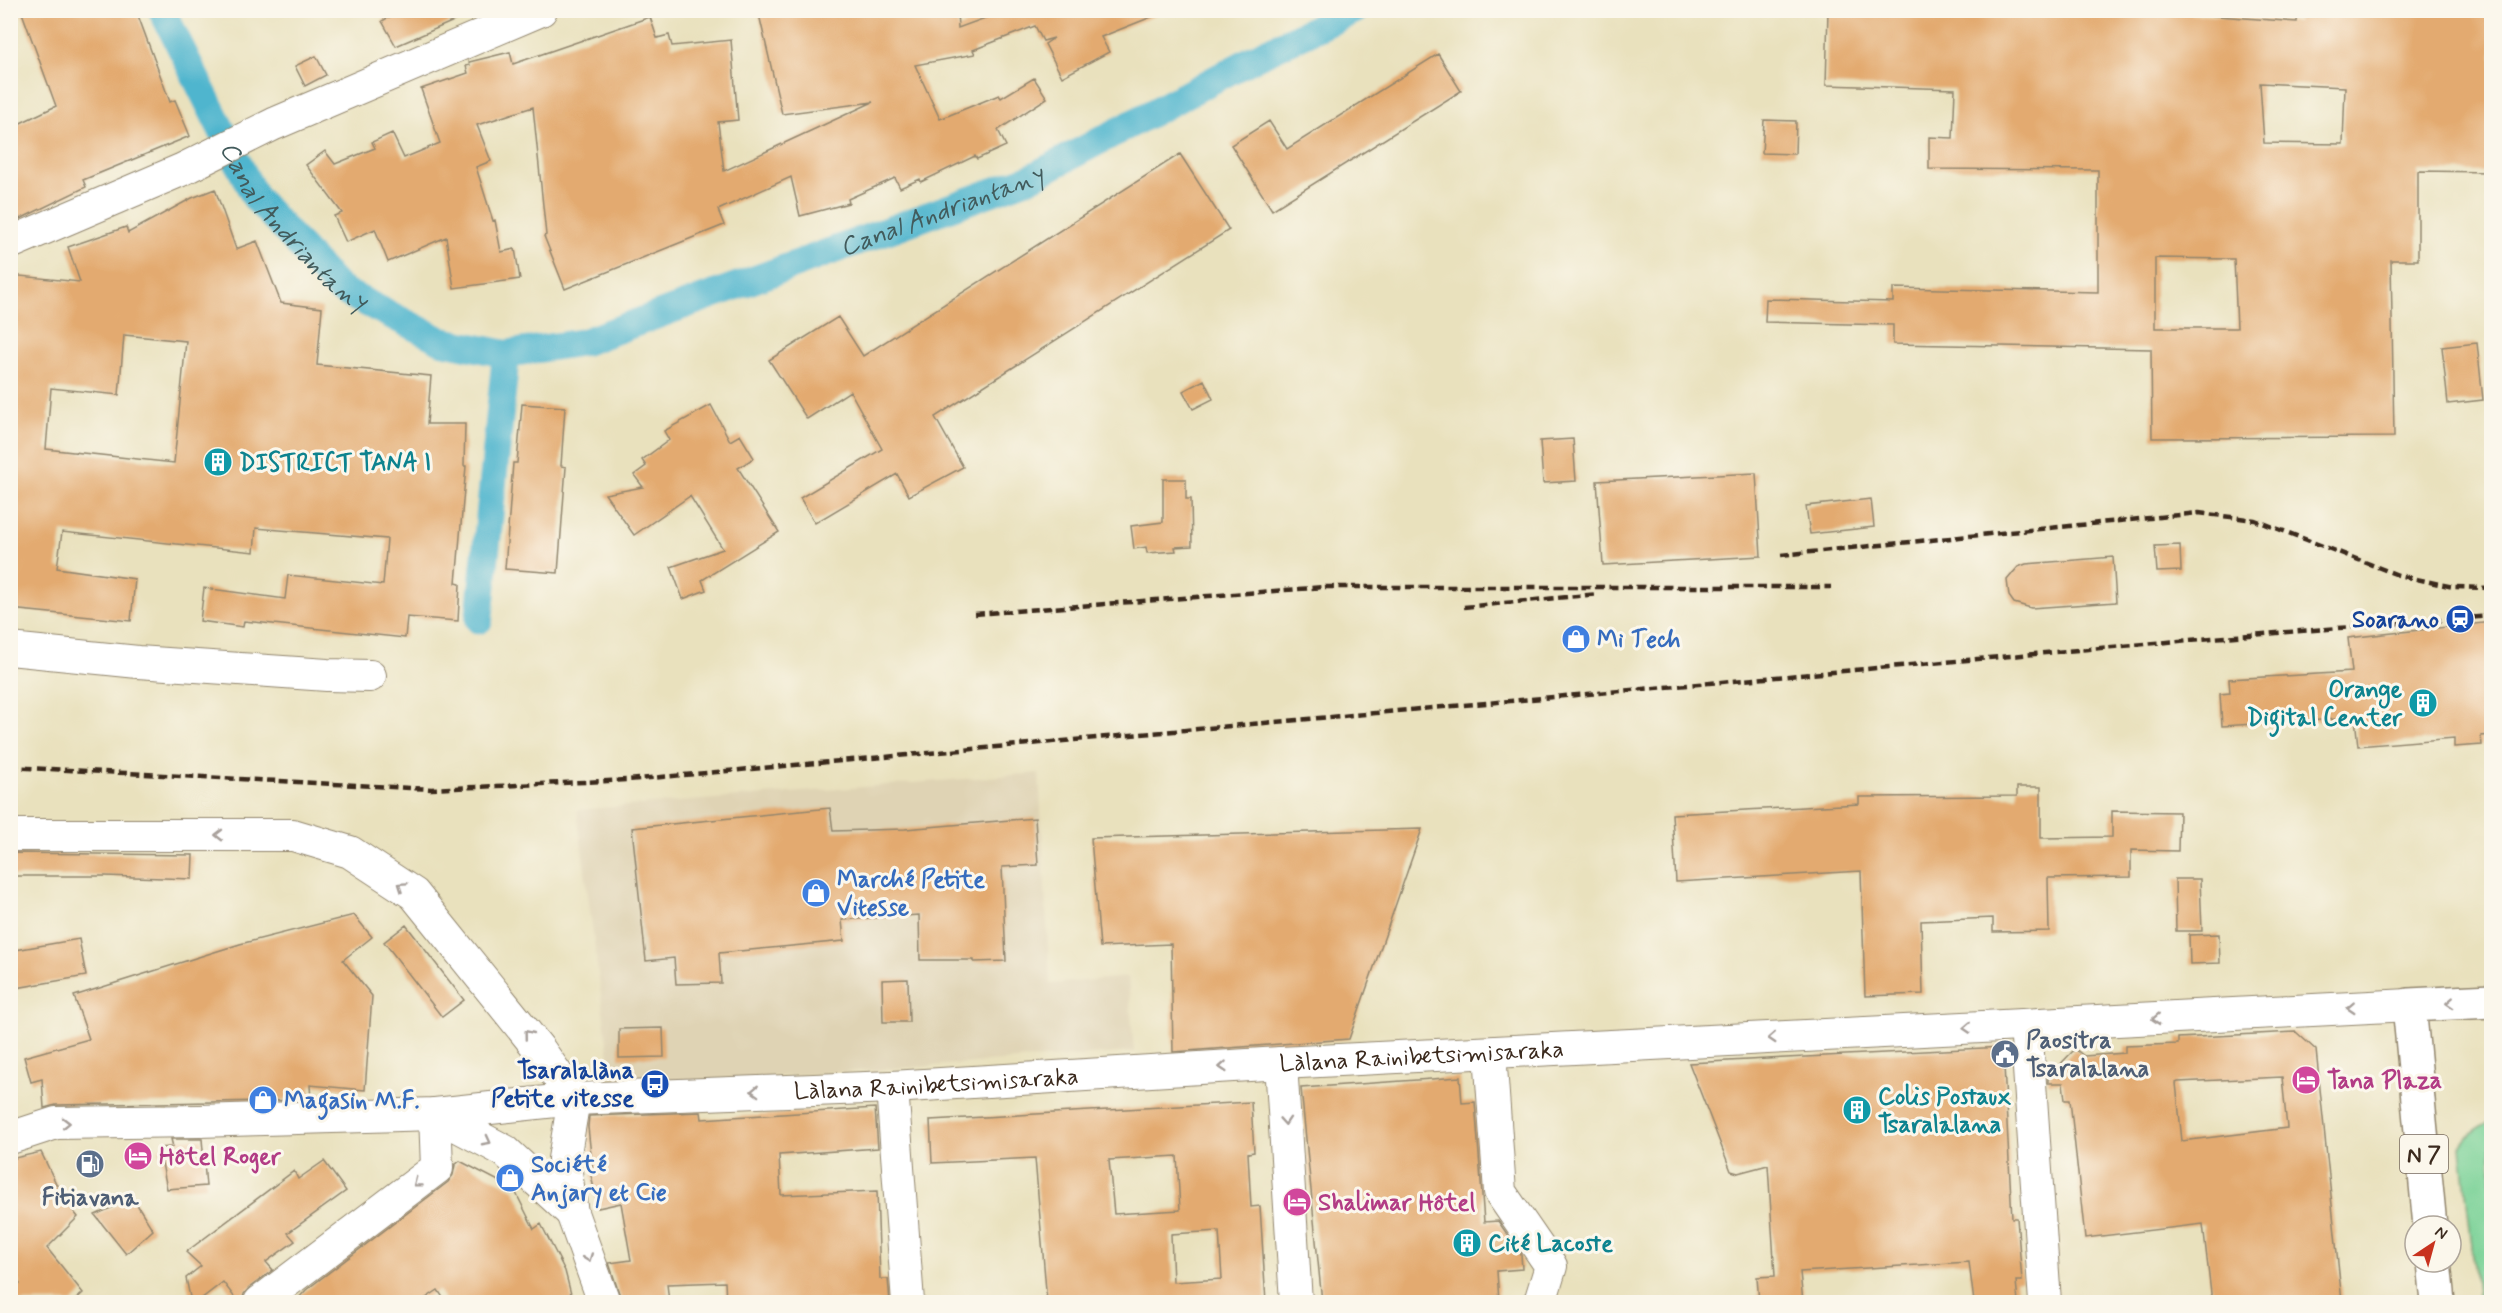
<svg xmlns="http://www.w3.org/2000/svg" width="2502" height="1313" viewBox="0 0 2502 1313" font-family="Mynerve,sans-serif">
<style>
.built{fill:#dfd3b4}
.green{fill:#7ad297;stroke:#5a7e5a;stroke-width:1.5}
.lines{fill:none;stroke-linecap:round;stroke-linejoin:round}
.canal{stroke:#4fb5ce;stroke-width:28}
.building{fill:#e3aa6f;fill-rule:evenodd}
.minor-casing{stroke:#92866e;stroke-width:34}
.major-casing{stroke:#92866e;stroke-width:36}
.minor{stroke:#fff;stroke-width:32}
.major{stroke:#fff;stroke-width:33}
.rail{stroke:#3b2a1e;stroke-width:4.5;stroke-dasharray:9 4.5;stroke-linecap:butt}
.oneway{stroke:#a79f9a}
.labels{text-anchor:middle;stroke-width:6;stroke-linejoin:round;paint-order:stroke}
.shield{fill:#fbf7ec;stroke:#75685c;stroke-width:1.5}
.shield-label{font-size:22px;font-weight:bold;fill:#3b2a1e}
.culture-label{font-size:24px;font-weight:bold;fill:#0d838f;stroke:#fbf7ec;text-anchor:start}
.transit-label{font-size:24px;font-weight:bold;fill:#164399;stroke:#fbf7ec;text-anchor:end}
.shop-label{font-size:24px;font-weight:bold;fill:#366cbe;stroke:#fbf7ec;text-anchor:start}
.service-label{font-size:24px;font-weight:bold;fill:#4e5e75;stroke:#fbf7ec;text-anchor:start}
.street-label{font-size:24px;fill:#3b2a1e;stroke:#fbf7ec}
.hotel-label{font-size:24px;font-weight:bold;fill:#b23c85;stroke:#fbf7ec;text-anchor:start}
.water-label{font-size:26px;font-style:italic;fill:#425b5c;stroke:#fbf7ec}
</style>
<rect width="100%" height="100%" fill="#fbf7ec"/>
<filter id="ink" filterUnits="userSpaceOnUse"><feTurbulence type="fractalNoise" baseFrequency=".0167" numOctaves="2"/><feDisplacementMap in="SourceGraphic" scale="12" xChannelSelector="R" yChannelSelector="G"/><feConvolveMatrix kernelMatrix="1 2 1 2 8 2 1 2 1" color-interpolation-filters="sRGB"/></filter>
<filter id="wash" filterUnits="userSpaceOnUse"><feTurbulence type="fractalNoise" baseFrequency=".008" numOctaves="4" result="noise"/><feDisplacementMap in="SourceGraphic" scale="24" xChannelSelector="R" yChannelSelector="G"/><feGaussianBlur stdDeviation="1.35" result="paint"/><feColorMatrix in="noise" values="0 0 0 0 0 0 0 0 0 0 0 0 0 0 0 0 0 1.4 0 .05"/><feComposite in="paint" operator="in"/></filter>
<g filter="url(#wash)">
<rect width="100%" height="100%" fill="#e9e1bd"/>
<!-- built -->
<path class="built" d="M1039,773L1050,984L1128,977L1134,1052L613,1088L577,810Z"/>
<!-- green -->
<path class="green" d="M2491,1122V1302H2478L2461,1147C2469,1134 2477,1126 2491,1122Z"/>
<g class="lines">
<!-- canal -->
<g class="canal">
<path id="s1" d="M162,10L255,197L339,289L442,341L506,354L584,342L1030,178L1264,53L1355,10"/>
<path d="M479,620L506,354"/>
</g>
</g>
<g id="blocks">
<!-- building -->
<path class="building" d="M21,10H136L170,102L175,100L190,136L83,180L86,187L20,219L10,201V128L56,106Z
M402,10H477V11L396,46L382,21Z
M758,10H957L958,28L1007,10H1164V12L1101,37L1109,52L1062,77L1045,44L1054,38L1043,41L1035,26L973,50L975,54L915,65L940,119L999,95L1001,98L1034,78L1047,98L998,130L1006,146L977,159L975,156L921,182L920,179L900,188L895,178L848,199L849,203L800,216L791,177L718,210L724,225L565,289L544,236L546,235L533,107L477,125L491,161L476,167L493,221L495,220L501,252L515,249L520,279L454,288L446,237L388,262L375,229L346,242L334,216L342,213L306,165L325,151L335,164L375,148L372,142L392,133L404,158L440,143L421,89L468,73L466,66L470,65L469,62L510,52L513,64L650,17L657,38L669,35L672,46L731,40L738,120L718,122L724,171L873,102L782,114Z
M1828,10H2191V14L2297,22L2298,10L2348,14V10H2492V172L2418,171V260H2391L2394,437L2152,438L2151,349L1893,344V325L1765,322L1766,299L1893,302V288L2098,292V170L1929,169V137L1953,138L1955,89L1826,85ZM2260,83L2345,87L2343,144L2264,143ZM2155,258L2234,259L2237,328H2155Z
M1438,54L1461,91L1272,210L1231,145L1269,121L1287,149Z
M316,56L326,75L305,86L295,66Z
M1764,120L1796,121L1795,154L1762,153Z
M1180,154L1229,230L935,417L963,467L909,496L897,474L815,523L800,498L882,449L850,391L807,419L769,360L838,317L863,356Z
M215,189L236,249L257,241L281,303L322,308L317,365L431,376L427,424H465L464,466H466L456,583L460,584L458,621L407,617L405,638L244,621L243,627L200,621L204,588L285,599L288,575L383,585L387,539L256,528L254,552L62,532L57,568L135,579L131,621L10,609V275L80,282L68,247L126,227L128,233L192,198ZM124,335L186,341L174,463L46,449L51,388L119,395Z
M2477,343L2483,400L2448,404L2442,347Z
M1204,380L1213,399L1193,409L1183,391Z
M522,404L565,407L561,466L566,467L558,573L505,569L513,463H517Z
M711,405L730,441L740,435L754,458L738,468L779,532L702,580L706,590L683,599L671,567L723,549L690,496L634,535L605,494L643,487L634,475L646,466L642,460L669,440L664,431Z
M1573,439L1576,481L1543,483L1540,441Z
M1756,473L1761,556L1603,565L1597,481Z
M1163,479H1186V499H1191L1192,546L1175,547L1176,551L1147,553L1146,547L1134,549L1131,526L1163,522Z
M1871,499L1874,527L1810,534L1806,506Z
M2180,545L2181,571L2157,572L2155,546Z
M2113,557L2116,602L2031,608L2014,603L2009,596L2007,580L2018,567L2026,564Z
M2492,622V735L2481,736L2482,745L2454,747V738L2358,746L2355,718L2222,726L2220,694L2230,693L2229,679L2352,672L2348,638Z
M2017,787H2041V838L2112,837V811L2179,812L2178,851L2131,850V877L2048,878L2049,931L1993,932V918L1921,921L1923,994L1865,996L1861,871L1676,882L1672,814L1859,804V797L2017,796Z
M830,808L833,831L905,829L1035,818L1038,865L1002,867L1006,961L974,962V960H920L919,915L842,920L844,941L719,953L721,983L676,984L674,958L646,961L632,828Z
M1422,829L1349,1039L1173,1052L1171,944L1100,947L1091,838Z
M10,853L193,855L192,879L105,876H10Z
M2175,879H2200L2202,931H2176Z
M354,915L372,937L343,960L372,996L365,1090L310,1085L311,1100L56,1105L44,1108L42,1079L31,1082L24,1057L89,1039L74,996L240,944Z
M406,925L464,1000L442,1017L384,942Z
M2219,934L2220,963L2190,964L2189,935Z
M79,939L86,976L10,989V951Z
M908,979L909,1022H883L882,980Z
M663,1028L664,1057L619,1058V1029Z
M2296,1032L2316,1050L2342,1302H2212L2203,1224L2085,1238L2070,1100H2065L2063,1083H2048V1077L2075,1049L2084,1056L2125,1053V1046L2178,1044V1038ZM2282,1077L2287,1128L2182,1141L2176,1083L2178,1082Z
M2003,1047L2012,1218H2017L2022,1281H2016L2018,1302H1974L1969,1262L1800,1272L1803,1302H1759L1757,1277L1775,1276L1768,1165L1738,1173L1731,1171L1689,1063Z
M1460,1077L1462,1103L1475,1102L1484,1222L1498,1221L1521,1254L1522,1269L1497,1271L1499,1302H1322L1301,1088Z
M1251,1102L1254,1152L1248,1153L1251,1207L1260,1206L1266,1302H1047L1035,1158L932,1163L930,1120ZM1177,1156L1180,1210L1114,1214L1109,1160ZM1219,1231L1222,1279L1173,1282L1171,1234Z
M875,1108L878,1148L779,1155L781,1195L877,1191L880,1279H888L890,1302H726L725,1282L667,1284L669,1302H622L609,1263L631,1260L621,1203L598,1208L591,1175L593,1174L588,1127L589,1116L701,1112L702,1119Z
M171,1139H202L206,1186L167,1189L159,1148L173,1147Z
M41,1152L63,1198L78,1217L47,1248L83,1293L73,1302H10V1290L20,1284L10,1270V1159Z
M324,1161L346,1191L288,1233L295,1241L266,1262L273,1270L249,1288L244,1294L242,1302H238L223,1282L197,1302H191L186,1278L201,1266L186,1252L294,1171L298,1179Z
M460,1161L514,1189L534,1229L541,1224L565,1271L573,1302H446L438,1290L420,1302H289L295,1298L297,1300L306,1290L448,1182L453,1175L455,1165Z
M133,1198L153,1230L126,1254L95,1215Z"/>
</g>
</g>
<g filter="url(#ink)">
<use href="#blocks" fill-opacity="0" stroke="#92866e" stroke-width="1.5"/>
<g class="lines">
<!-- minor casing -->
<g class="minor-casing">
<g id="minor">
<path d="M10,243L181,170L274,124L541,10"/>
<path d="M10,649L138,662L327,675L370,676"/>
<path d="M10,835H293L350,852L414,894L539,1049L574,1099L564,1159L572,1213L604,1302"/>
<path d="M2026,1025L2045,1302"/>
<path d="M1490,1053L1500,1192L1551,1266L1540,1302"/>
<path d="M1281,1063L1296,1302"/>
<path d="M892,1087L908,1302"/>
<path d="M435,1114L505,1151L572,1213"/>
<path id="s2" d="M10,1138L56,1123L199,1121L435,1114L574,1099L892,1087L1281,1063L2409,1005"/>
<path d="M260,1302L437,1168L435,1114"/>
</g>
</g>
<!-- major casing -->
<g class="major-casing">
<path id="major" d="M2430,1226L2409,1005L2492,1001
M2434,1262L2438,1302"/>
</g>
<!-- minor -->
<use href="#minor" class="minor"/>
<!-- major -->
<use href="#major" class="major"/>
<!-- rail -->
<path class="rail" d="M1781,555L2199,513L2255,520L2398,575L2453,587L2492,588
M1464,607L1598,594
M975,614L1325,587H1831
M10,767L431,789L628,780L2212,638L2492,616"/>
</g>
<!-- one-way arrows -->
<defs><path id="oneway-chevron" d="M-2-3.5L2.5 0L-2 3.5" fill="none" stroke-width="1.6" stroke-linecap="round" stroke-linejoin="round" transform="scale(1.5)"/></defs>
<g class="oneway">
<use href="#oneway-chevron" transform="translate(219 835) rotate(180)"/>
<use href="#oneway-chevron" transform="translate(402 886) rotate(-146)"/>
<use href="#oneway-chevron" transform="translate(2450 1003) rotate(177)"/>
<use href="#oneway-chevron" transform="translate(2351 1008) rotate(177)"/>
<use href="#oneway-chevron" transform="translate(2156 1019) rotate(177)"/>
<use href="#oneway-chevron" transform="translate(1967 1028) rotate(177)"/>
<use href="#oneway-chevron" transform="translate(528 1034) rotate(-129)"/>
<use href="#oneway-chevron" transform="translate(1772 1038) rotate(177)"/>
<use href="#oneway-chevron" transform="translate(1223 1067) rotate(176)"/>
<use href="#oneway-chevron" transform="translate(755 1091) rotate(178)"/>
<use href="#oneway-chevron" transform="translate(1285 1121) rotate(86)"/>
<use href="#oneway-chevron" transform="translate(66 1123) rotate(-1)"/>
<use href="#oneway-chevron" transform="translate(487 1141) rotate(28)"/>
<use href="#oneway-chevron" transform="translate(417 1183) rotate(143)"/>
<use href="#oneway-chevron" transform="translate(588 1258) rotate(70)"/>
</g>
</g>
<!-- icons -->
<defs>
<g id="building-disc" transform="scale(1.5)"><circle r="9.5" fill="#0f9aa8" stroke="#fbf7ec"/><path d="M-4-6H4V6H1V3H-1V6H-4ZM-2.5-4.3h1.7v1.8h-1.7ZM.8-4.3h1.7v1.8H.8ZM-2.5-1h1.7V.8h-1.7ZM.8-1h1.7V.8H.8Z" fill="#fff"/></g>
<g id="station-disc" transform="scale(1.5)"><circle r="9.5" fill="#1a4fb4" stroke="#fbf7ec"/><path d="M-3-6H3Q5-6 5-4V2Q5 4 3 4L4.5 6H3L1.5 4h-3L-3 6H-4.5L-3 4Q-5 4-5 2V-4Q-5-6-3-6ZM-3.5-4v3h7v-3ZM-3.5 1v1.5H-2V1ZM2 1v1.5H3.5V1Z" fill="#fff"/></g>
<g id="shop-disc" transform="scale(1.5)"><circle r="9.5" fill="#3f7fe0" stroke="#fbf7ec"/><path d="M-5-2.5h2.3a2.7 3.5 0 0 1 5.4 0H5L5.5 6h-11ZM-1.5-2.5h3a1.5 2.3 0 0 0-3 0Z" fill="#fff"/></g>
<g id="civic-disc" transform="scale(1.5)"><circle r="9.5" fill="#5c6f8a" stroke="#fbf7ec"/><path d="M-.6-6.5H3V-4.5H.6V-3L4-1V1h2V6H-6V1h2V-1L-.6-3ZM-1.2 2.5V6h2.4V2.5Z" fill="#fff"/></g>
<g id="hotel-disc" transform="scale(1.5)"><circle r="9.5" fill="#d1479c" stroke="#fbf7ec"/><path d="M-6-4.5h1.5V1H6V5H4.5V3h-9V5H-6ZM-4 0a1.8 1.8 0 1 1 3.6 0ZM.5 0V-2.5h3Q6-2.5 6 0Z" fill="#fff"/></g>
<g id="bus-disc" transform="scale(1.5)"><circle r="9.5" fill="#1a4fb4" stroke="#fbf7ec"/><path d="M-5-6H5V4H4V6H2V4H-2V6H-4V4H-5ZM-3.5-4V0h7V-4ZM-3.5 1.2v1.5H-2V1.2ZM2 1.2v1.5H3.5V1.2Z" fill="#fff"/></g>
<g id="fuel-disc" transform="scale(1.5)"><circle r="9.5" fill="#5c6f8a" stroke="#fbf7ec"/><path d="M-5.5-6h7V0h2V4h1.3V-2.5L3-4.5l.8-.8L6-3V5H2.5V1h-1V6h-7ZM-4.2-4.7v3.2H.2V-4.7Z" fill="#fff"/></g>
</defs>
<g fill-rule="evenodd">
<use href="#building-disc" x="218" y="462"/>
<use href="#station-disc" x="2460" y="619"/>
<use href="#shop-disc" x="1576" y="639"/>
<use href="#building-disc" x="2423" y="703"/>
<use href="#shop-disc" x="816" y="893"/>
<use href="#civic-disc" x="2005" y="1054"/>
<use href="#hotel-disc" x="2306" y="1080"/>
<use href="#bus-disc" x="655" y="1084"/>
<use href="#shop-disc" x="263" y="1100"/>
<use href="#building-disc" x="1857" y="1110"/>
<use href="#hotel-disc" x="138" y="1156"/>
<use href="#fuel-disc" x="90" y="1164"/>
<use href="#shop-disc" x="510" y="1178"/>
<use href="#hotel-disc" x="1297" y="1202"/>
<use href="#building-disc" x="1467" y="1243"/>
</g>
<g class="labels">
<!-- shield labels -->
<rect class="shield" x="2400" y="1135" width="48" height="38" rx="4.5"/>
<g class="shield-label">
<text x="2424" y="1162">N 7</text>
</g>
<!-- culture labels -->
<g class="culture-label">
<text x="239" y="470">DISTRICT TANA I</text>
<text x="2402" y="697" text-anchor="end">Orange<tspan x="2402" dy="28">Digital Center</tspan></text>
<text x="1878" y="1104">Colis Postaux<tspan x="1878" dy="28">Tsaralalana</tspan></text>
<text x="1488" y="1251">Cité Lacoste</text>
</g>
<!-- transit labels -->
<g class="transit-label">
<text x="2439" y="627">Soarano</text>
<text x="634" y="1078">Tsaralalàna<tspan x="634" dy="28">Petite vitesse</tspan></text>
</g>
<!-- shop labels -->
<g class="shop-label">
<text x="1597" y="647">Mi Tech</text>
<text x="837" y="887">Marché Petite<tspan x="837" dy="28">Vitesse</tspan></text>
<text x="284" y="1108">Magasin M.F.</text>
<text x="531" y="1172">Société<tspan x="531" dy="28">Anjary et Cie</tspan></text>
</g>
<!-- service labels -->
<g class="service-label">
<text x="2026" y="1048">Paositra<tspan x="2026" dy="28">Tsaralalana</tspan></text>
<text x="90" y="1205" text-anchor="middle">Fitiavana</text>
</g>
<!-- street labels -->
<g class="street-label">
<text dy="8" stroke="none"><textPath href="#s2" startOffset="1416">Làlana Rainibetsimisaraka</textPath></text>
<text dy="8" stroke="none"><textPath href="#s2" startOffset="930">Làlana Rainibetsimisaraka</textPath></text>
</g>
<!-- hotel labels -->
<g class="hotel-label">
<text x="2327" y="1088">Tana Plaza</text>
<text x="159" y="1164">Hôtel Roger</text>
<text x="1318" y="1210">Shalimar Hôtel</text>
</g>
<!-- water labels -->
<g class="water-label">
<text dy="9" stroke="none"><textPath href="#s1" startOffset="974">Canal Andriantany</textPath></text>
<text dy="9" stroke="none"><textPath href="#s1" startOffset="256">Canal Andriantany</textPath></text>
</g>
</g>
<!-- margin -->
<rect width="2502" height="1313" fill="none" stroke="#fbf7ec" stroke-width="36"/>
<!-- north arrow -->
<g transform="translate(2433 1244) rotate(36)"><circle r="28" fill="#fbf7ec" stroke="#aea59a" stroke-width="1.5"/>
<path d="M0-4.5L10 22L0 15L-10 22Z" fill="#c8321e"/>
<text y="-9" font-size="16" font-weight="bold" text-anchor="middle" fill="#3b2a1e">N</text>
</g>
</svg>
